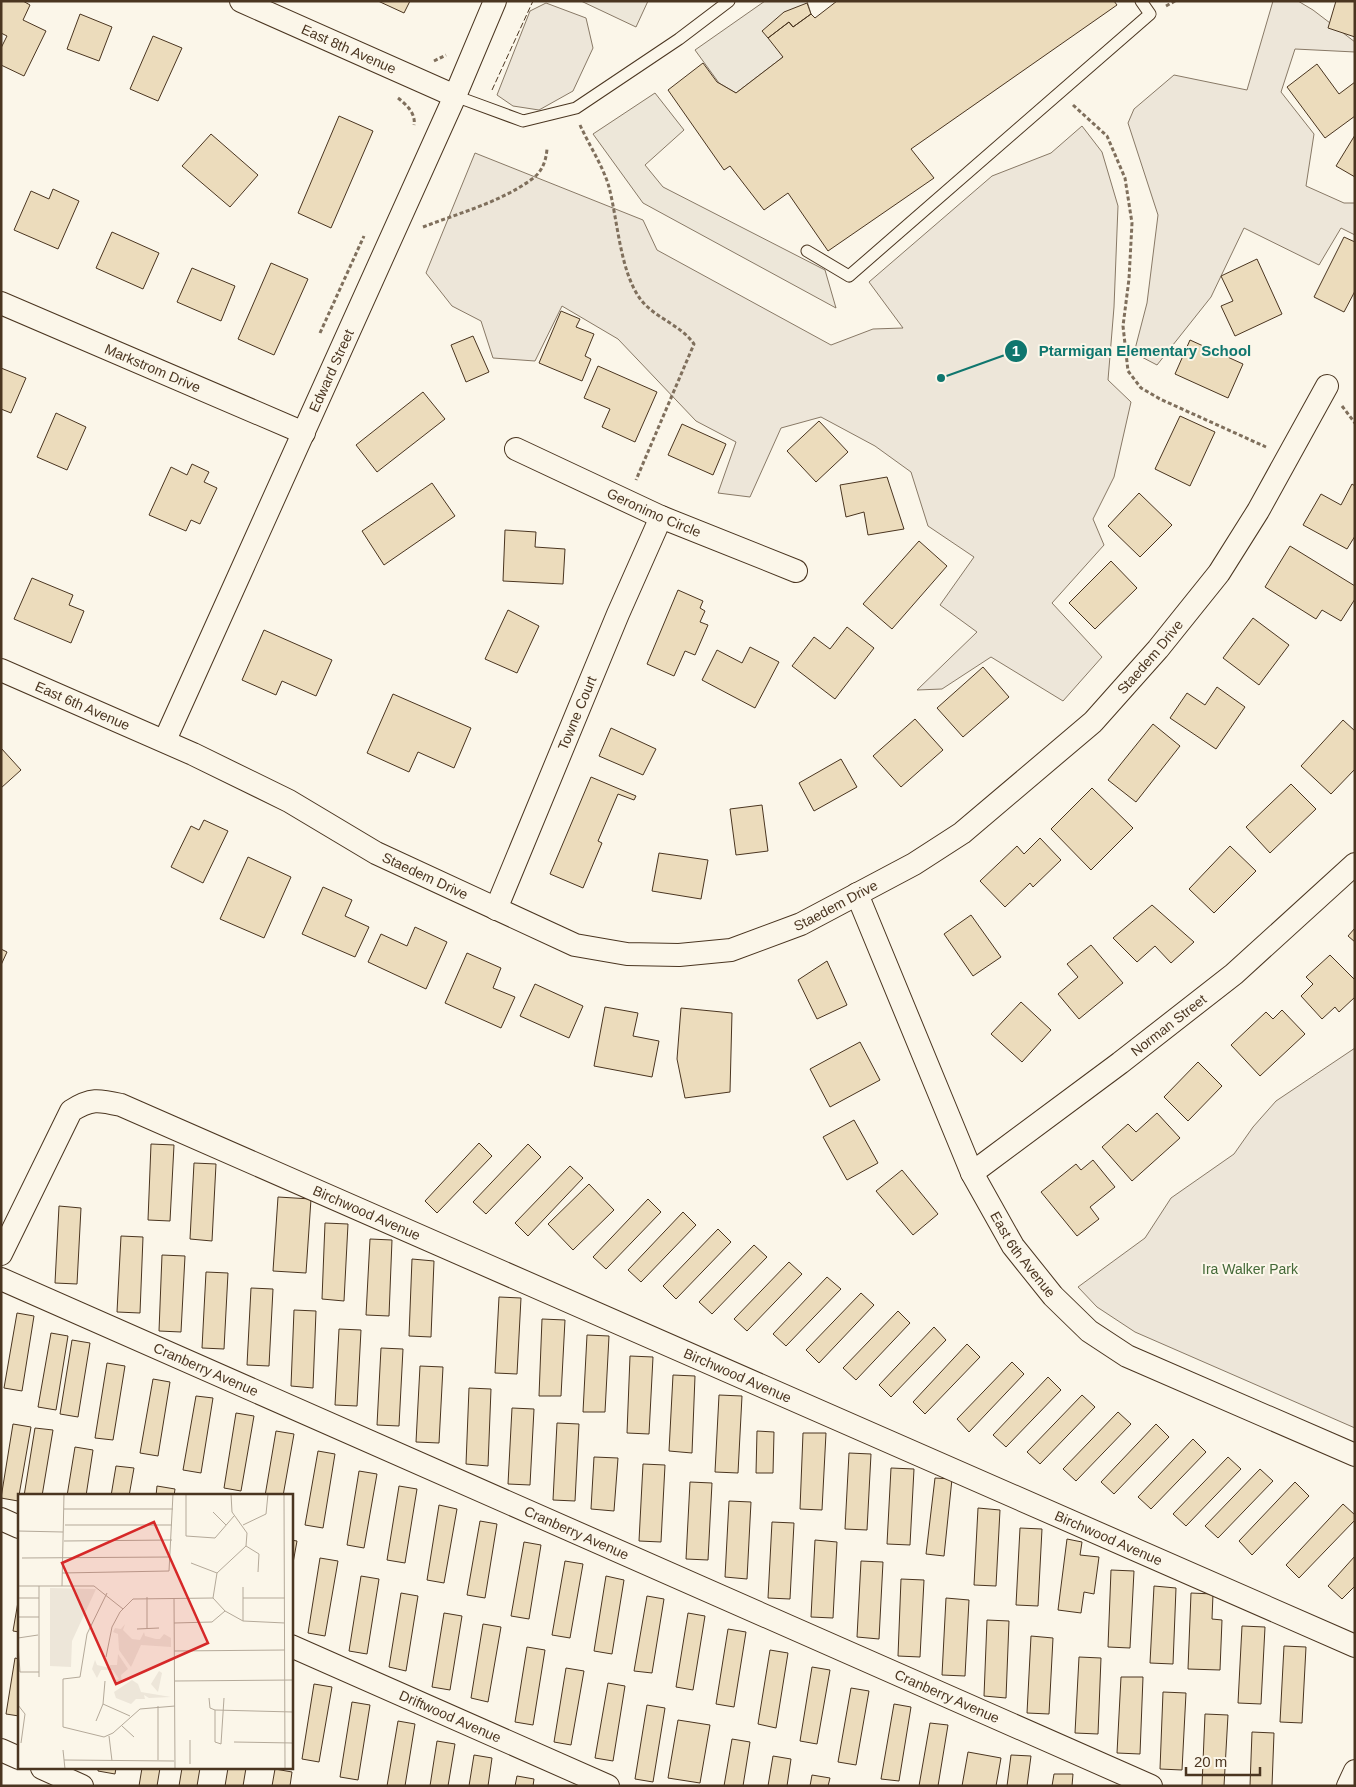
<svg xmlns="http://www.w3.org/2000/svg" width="1356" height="1787" viewBox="0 0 1356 1787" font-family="Arial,sans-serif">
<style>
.green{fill:#ede6d9;stroke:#887966}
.parking{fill:#ede7d9;stroke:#887966}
.building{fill:#ecdcbc;stroke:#4a3520}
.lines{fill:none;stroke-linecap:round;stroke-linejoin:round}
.service-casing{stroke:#4a3520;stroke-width:13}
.minor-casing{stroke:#4a3520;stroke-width:24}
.path{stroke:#7f6f5c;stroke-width:3;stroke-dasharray:4 2.5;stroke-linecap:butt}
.service{stroke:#fbf6e9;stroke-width:11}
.minor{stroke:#fbf6e9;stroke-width:22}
.fence{stroke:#4a3520;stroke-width:1;stroke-dasharray:6 2.5;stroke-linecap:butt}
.labels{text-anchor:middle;stroke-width:4;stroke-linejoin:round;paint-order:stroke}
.street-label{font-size:14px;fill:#4a3520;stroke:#fbf6e9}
.park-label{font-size:14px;fill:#436837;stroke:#fbf6e9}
.inset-road{fill:none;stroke:#b4a999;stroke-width:1}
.view{fill:#d62828;fill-opacity:0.15;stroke:#d62828;stroke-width:2.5}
.inset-edge{fill:none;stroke:#4a3520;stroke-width:2.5}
.leader{fill:none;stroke:#0f766e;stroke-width:2}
.callout-dot{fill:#0f766e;stroke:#fbf6e9;stroke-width:2}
.mark-label{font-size:15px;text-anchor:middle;font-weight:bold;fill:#fff}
.callout-label{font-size:15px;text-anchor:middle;font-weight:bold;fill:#0f766e;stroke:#fbf6e9;stroke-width:4;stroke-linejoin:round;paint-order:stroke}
</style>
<rect width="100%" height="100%" fill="#fbf6e9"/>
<!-- green -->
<path class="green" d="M1273,1H1298L1313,10L1355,42V52L1295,49L1281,92L1314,134L1306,186L1344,203H1355V235L1341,228L1319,265L1244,228L1211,297L1157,365L1134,353L1147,303L1158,215L1128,123L1134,109L1174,75L1247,90Z
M546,3L586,18L593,48L573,91L539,110L513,106L497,95L530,11Z
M1082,126L1102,152L1118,206L1114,307L1108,380L1131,402L1114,477L1093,519L1104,545L1052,603L1102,657L1063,701L991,657L942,689L917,690L977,632L940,605L974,557L928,526L911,472L875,446L821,417L781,428L750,497L718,493L736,442L696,421L618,339L562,306L535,361L493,358L481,321L452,306L426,273L475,153L643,220L657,250L831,345L873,329L903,328L869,282L992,176L1051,153Z
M1355,1048V1428L1135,1332L1097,1307L1078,1287L1145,1238L1171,1198L1234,1154L1253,1127L1276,1101Z"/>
<!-- parking -->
<path class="parking" d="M581,1H648L636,27Z
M765,1H807L811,14L793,27L783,57L736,93L719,83L695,50Z
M655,93L684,130L645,165L663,187L825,270L836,308L643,203L593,134Z"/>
<!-- building -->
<path class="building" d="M1,1H23L30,5L23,20L46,31L24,76L1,65V48L7,36L1,33Z
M378,1H410L404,13Z
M837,1H1114L1117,5L911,149L934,178L828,251L788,193L764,210L730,166L724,170L668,90L703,63L717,82L736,93L783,57L768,38L789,22L793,27L811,14L815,18Z
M1336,1H1355V37L1328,28Z
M807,3L811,14L793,27L789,22L768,38L762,31L784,12Z
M80,14L112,27L99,61L67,49Z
M153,36L182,48L158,101L130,89Z
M1317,64L1339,94L1355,82V116L1325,138L1287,87Z
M339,116L373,131L331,228L298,213Z
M211,134L258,175L230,207L182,166Z
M1355,135V177L1336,166Z
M53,189L79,201L58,249L14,230L31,191L49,199Z
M112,232L159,253L143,289L96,268Z
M1344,237L1355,242V291L1344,312L1314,297Z
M1257,259L1282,314L1235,336L1221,306L1233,301L1221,276Z
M271,263L308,279L274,355L238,339Z
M192,268L235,286L221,321L177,302Z
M561,311L580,319L576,327L594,334L585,356L591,359L582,381L539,363Z
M473,336L489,372L466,382L451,345Z
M1190,340L1243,364L1228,398L1175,374Z
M598,366L657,392L635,442L602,427L610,409L584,398Z
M1,368L26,378L11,413L1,409Z
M423,392L445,419L377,472L356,445Z
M56,413L86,427L67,470L37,457Z
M1180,416L1215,432L1190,486L1155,469Z
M819,421L848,452L816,482L787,451Z
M682,424L726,444L713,475L668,455Z
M192,464L209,472L204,482L217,488L200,524L191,520L186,531L149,515L171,467L187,475Z
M887,477L904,529L868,535L864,512L846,517L840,485Z
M432,483L455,516L384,565L362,531Z
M1352,484L1355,486V536L1347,549L1303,525L1321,494L1341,505Z
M1139,493L1172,525L1140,557L1108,526Z
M505,530L536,532L535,547L565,549L563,584L503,581Z
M919,541L947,566L892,629L863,604Z
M1290,546L1355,586V599L1341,621L1322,610L1316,619L1265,587Z
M1111,561L1137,588L1095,629L1069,603Z
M32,578L73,595L69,605L84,611L71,643L14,619Z
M678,590L703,601L700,608L705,611L700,622L708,625L695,655L685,651L674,676L647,664Z
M508,610L539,626L517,673L485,659Z
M1253,618L1289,645L1259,685L1223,658Z
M847,627L874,648L835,699L792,666L814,637L830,649Z
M264,630L332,660L316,696L282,681L276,695L242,680Z
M750,647L779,662L755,708L702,680L717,650L742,663Z
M983,667L1009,697L963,737L937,708Z
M1217,687L1245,707L1216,749L1170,718L1187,693L1205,705Z
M393,694L471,728L454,768L418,752L409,772L367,753Z
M915,719L943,750L901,787L873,756Z
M1343,720L1355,731V769L1331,794L1301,766Z
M1153,724L1180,746L1136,802L1108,780Z
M611,728L656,749L643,775L599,756Z
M1,748L21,770L1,788Z
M841,759L857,787L814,811L799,783Z
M591,777L636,796L634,800L618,794L598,841L602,843L583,888L550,874Z
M1291,784L1316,809L1270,853L1246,827Z
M1092,788L1133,828L1091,870L1051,829Z
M762,805L768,851L736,855L730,809Z
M204,820L228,831L203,883L171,867L191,826L199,830Z
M1040,838L1061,860L1033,887L1030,883L1005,907L980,881L1017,846L1024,854Z
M1230,846L1256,871L1214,913L1189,889Z
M659,853L708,860L701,899L652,891Z
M248,857L291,877L264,938L220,919Z
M323,887L352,900L345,916L369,927L355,957L302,934Z
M1152,905L1194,942L1171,963L1155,946L1137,962L1113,938Z
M971,915L1001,957L973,976L944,934Z
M415,927L447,942L426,989L368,962L381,934L407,946Z
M1355,928V942L1348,936Z
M1091,945L1123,983L1079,1019L1058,994L1078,977L1067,964Z
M1,949L7,952L1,965Z
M467,953L501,968L493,988L515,997L501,1028L445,1003Z
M1330,955L1355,980V997L1339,1012L1335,1007L1322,1019L1301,996L1313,984L1306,977Z
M827,961L847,1005L817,1019L798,980Z
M535,984L583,1006L569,1038L520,1016Z
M1021,1002L1051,1030L1022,1062L991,1034Z
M605,1007L638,1013L633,1036L659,1041L652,1077L594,1066Z
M681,1008L732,1013L730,1092L685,1098L677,1059Z
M1282,1010L1305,1034L1260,1076L1231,1045L1266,1012L1273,1019Z
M860,1042L880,1080L830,1107L810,1069Z
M1198,1062L1222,1086L1188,1121L1164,1097Z
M1157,1113L1180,1138L1132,1181L1102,1147L1128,1124L1136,1132Z
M854,1120L878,1163L847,1180L823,1137Z
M479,1143L492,1156L437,1213L425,1201Z
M151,1144L174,1145L170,1221L148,1220Z
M528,1144L541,1157L486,1214L473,1202Z
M1093,1160L1115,1187L1090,1207L1099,1219L1077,1236L1041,1192L1076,1164L1081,1170Z
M194,1163L216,1164L212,1241L190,1239Z
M570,1166L583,1178L528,1236L515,1223Z
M902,1170L938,1214L913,1235L876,1191Z
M589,1184L614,1210L573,1250L548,1224Z
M278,1197L311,1199L306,1273L273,1271Z
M648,1199L661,1212L606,1269L593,1257Z
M59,1206L81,1208L77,1284L55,1283Z
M683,1212L696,1225L641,1282L628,1270Z
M325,1223L348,1224L344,1301L322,1299Z
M718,1229L731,1242L676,1299L663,1286Z
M121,1236L143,1237L140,1313L117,1312Z
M370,1239L392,1240L389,1316L366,1315Z
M754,1245L767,1257L712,1314L699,1302Z
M162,1255L185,1256L181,1332L159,1331Z
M412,1259L434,1261L431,1337L409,1336Z
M789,1262L802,1274L747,1331L734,1319Z
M206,1272L228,1273L224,1349L202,1348Z
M827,1277L841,1289L786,1346L773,1334Z
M251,1288L273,1289L269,1366L247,1365Z
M861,1293L874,1305L819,1363L806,1350Z
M499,1297L521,1298L517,1374L495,1373Z
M294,1310L316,1311L313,1388L291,1386Z
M898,1311L910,1323L856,1380L843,1368Z
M17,1313L34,1316L22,1391L4,1388Z
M542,1319L565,1320L561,1396H539Z
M934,1327L946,1340L891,1397L879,1385Z
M339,1329L361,1330L357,1406L335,1405Z
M51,1333L68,1336L56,1410L38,1407Z
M587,1335L609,1336L605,1412H583Z
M72,1340L90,1343L78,1417L60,1414Z
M967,1344L980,1357L925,1414L913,1402Z
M381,1348L403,1349L399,1426L377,1425Z
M630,1356L653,1357L649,1434L627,1433Z
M1012,1362L1024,1374L969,1432L957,1419Z
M107,1363L125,1366L113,1440L95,1438Z
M420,1366L443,1367L439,1443L416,1442Z
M673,1375L695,1376L692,1453L669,1451Z
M1048,1377L1061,1390L1006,1447L993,1435Z
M153,1379L170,1382L158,1456L140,1453Z
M469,1388L491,1389L488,1466L466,1464Z
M719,1395L742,1396L738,1473L715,1472Z
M1082,1395L1095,1407L1040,1464L1027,1452Z
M196,1396L213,1398L201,1473L183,1470Z
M512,1408L534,1409L530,1485L508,1484Z
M1118,1412L1131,1424L1076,1481L1063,1469Z
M236,1413L254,1416L241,1491L224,1488Z
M557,1423L579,1424L575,1501L553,1500Z
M13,1424L31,1427L18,1501L1,1498Z
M1156,1424L1169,1437L1114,1494L1101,1482Z
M35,1428L53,1430L42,1496H24Z
M276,1431L294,1434L283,1496H265Z
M757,1431L774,1432L773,1473H756Z
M803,1433H826L822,1510L800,1509Z
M1193,1439L1206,1452L1151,1509L1138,1497Z
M75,1447L93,1450L86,1496H67Z
M318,1451L335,1454L323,1528L305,1525Z
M849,1453L871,1454L867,1530L845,1529Z
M594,1457L618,1458L614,1511L591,1509Z
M1228,1457L1241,1469L1186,1526L1173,1514Z
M643,1464L665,1465L661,1542L639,1541Z
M116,1466L134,1468L129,1496H111Z
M891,1468L914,1469L910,1545L887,1544Z
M1260,1469L1273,1481L1218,1538L1205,1526Z
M359,1471L377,1474L364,1548L347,1545Z
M935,1478L952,1479L944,1556L926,1554Z
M690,1482L712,1483L708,1560L686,1559Z
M1295,1482L1309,1496L1252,1555L1239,1541Z
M157,1486L175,1489L174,1496H156Z
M399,1486L417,1489L405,1563L387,1560Z
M729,1501L751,1502L747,1579L725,1577Z
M1343,1504L1355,1515V1520L1299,1578L1286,1565Z
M439,1505L457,1509L444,1583L427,1580Z
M978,1508L1000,1510L996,1586L974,1585Z
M480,1521L497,1524L485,1598L467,1595Z
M772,1522L794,1523L790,1599L768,1598Z
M1020,1528L1042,1529L1038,1606L1016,1605Z
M1067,1539L1082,1542L1080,1555L1099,1557L1094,1594L1084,1592L1081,1613L1058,1610Z
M291,1540L297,1541L291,1574Z
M815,1540L837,1542L833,1618L811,1617Z
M524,1542L541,1545L529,1619L511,1616Z
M1355,1556V1586L1342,1599L1328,1586Z
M320,1558L338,1561L325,1636L308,1633Z
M565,1561L583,1564L570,1638L552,1635Z
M861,1561L883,1562L879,1639L857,1637Z
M1111,1570L1134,1571L1130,1648L1108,1647Z
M361,1576L379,1579L367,1654L349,1651Z
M606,1576L624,1580L612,1654L594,1651Z
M901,1579L924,1580L920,1657L898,1656Z
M1154,1586L1176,1588L1173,1664L1150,1663Z
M401,1593L418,1596L406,1671L389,1667Z
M1191,1593L1213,1594L1212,1619L1222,1620L1220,1670L1188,1669Z
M19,1596V1632L13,1631Z
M647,1596L664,1599L652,1673L634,1671Z
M946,1598L969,1600L965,1676L942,1675Z
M444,1613L462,1616L450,1690L432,1687Z
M688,1613L705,1616L693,1690L676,1687Z
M987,1620L1009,1621L1006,1698L984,1696Z
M483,1624L501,1627L488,1702L471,1698Z
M1242,1626L1265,1627L1261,1704L1238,1703Z
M728,1629L746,1632L734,1707L716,1704Z
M1031,1636L1053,1638L1049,1714L1027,1713Z
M1284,1646L1306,1647L1302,1723L1280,1722Z
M527,1647L545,1650L533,1725L515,1722Z
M770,1650L788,1653L776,1728L758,1724Z
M1079,1657L1101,1658L1098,1734L1075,1733Z
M15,1658L19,1659V1716L6,1714Z
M812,1667L830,1670L817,1744L800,1741Z
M566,1668L584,1671L571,1745L554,1742Z
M1121,1677H1143L1140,1754L1117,1753Z
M608,1683L625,1686L613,1761L595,1758Z
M314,1684L332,1687L319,1762L302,1759Z
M851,1688L869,1691L856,1765L838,1762Z
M1163,1692L1186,1693L1182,1770L1160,1769Z
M352,1702L370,1705L358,1780L340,1777Z
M894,1704L911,1707L899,1781L881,1779Z
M647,1705L665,1708L653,1782L635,1779Z
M1205,1714L1228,1715L1224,1786H1202Z
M678,1720L710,1725L700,1783L668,1778Z
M398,1721L415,1724L405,1786H387Z
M930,1723L948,1725L938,1786H919Z
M1252,1732L1274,1733L1272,1786H1250Z
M732,1739L750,1742L743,1786H724Z
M437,1741L455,1744L448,1786H430Z
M968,1752L1001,1758L996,1786H962Z
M474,1755L492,1758L488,1786H469Z
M1011,1755L1031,1756L1027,1786H1007Z
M773,1756L791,1759L787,1786H768Z
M98,1768H116L115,1774L98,1771Z
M142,1768H160L157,1786H139Z
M182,1768H200L197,1786H179Z
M228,1768H246L243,1786H225Z
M275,1769L292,1772L290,1786H272Z
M1054,1774H1073L1072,1786H1052Z
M812,1775L830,1778L828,1786H810Z
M517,1776L534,1779L533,1786H515Z"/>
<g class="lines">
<!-- service casing -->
<g class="service-casing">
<path id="service" d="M455,96L523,121L576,108L679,39L729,1
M807,251L849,276L1150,14L1141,1"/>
</g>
<!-- minor casing -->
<g class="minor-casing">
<g id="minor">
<path id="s1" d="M241,1L455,96"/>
<path id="s2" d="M1,303L304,433"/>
<path id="s3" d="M516,449L661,517L796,571"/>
<path id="s4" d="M1,670L193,754L289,801L376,853L575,945L627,954L679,955L731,950L801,924L914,864L962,833L1093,722L1158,649L1219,573L1258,511L1327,386"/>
<path id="s5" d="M165,740L455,96L495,1"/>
<path id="s6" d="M857,894L972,1173L1013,1246L1053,1296L1089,1331L1127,1356L1355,1455"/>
<path id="s7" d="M496,909L618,614L661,517"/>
<path id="s8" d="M972,1173L1120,1063L1234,974L1355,864"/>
<path id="s9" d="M1,1254L71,1111C91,1098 99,1100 121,1105L1355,1646"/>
<path id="s10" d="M1,1279L1151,1786"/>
<path d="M1,1519L19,1527"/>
<path id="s11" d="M291,1646L608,1786"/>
<path d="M1,1750L19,1758"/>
<path d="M42,1768L82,1786"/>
<path d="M1348,1786L1355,1771"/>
</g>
</g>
<!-- path -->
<path class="path" d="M1166,6L1175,1
M434,61L446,55
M398,98C407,105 416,114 414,125
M1073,105L1107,136L1125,178L1132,223L1129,279L1123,326L1128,371L1141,388L1160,399L1266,447
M580,125C589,145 603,166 609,187C618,222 620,272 641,300C655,318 681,325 694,344L636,480
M423,227C459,213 501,202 532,179C542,172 546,161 547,149
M320,333L364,236
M1342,406L1355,423"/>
<!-- service -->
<use href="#service" class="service"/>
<!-- minor -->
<use href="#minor" class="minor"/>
<!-- fence -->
<path class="fence" d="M492,90L533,1"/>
</g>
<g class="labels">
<!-- street labels -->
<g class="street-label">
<text dy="5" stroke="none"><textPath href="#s1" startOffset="118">East 8th Avenue</textPath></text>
<text dy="5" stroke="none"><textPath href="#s2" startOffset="165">Markstrom Drive</textPath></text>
<text dy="5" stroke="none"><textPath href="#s5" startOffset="405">Edward Street</textPath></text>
<text dy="5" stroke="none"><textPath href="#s3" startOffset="152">Geronimo Circle</textPath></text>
<text dy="5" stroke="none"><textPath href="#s4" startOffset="1312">Staedem Drive</textPath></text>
<text dy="5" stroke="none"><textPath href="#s4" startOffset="89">East 6th Avenue</textPath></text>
<text dy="5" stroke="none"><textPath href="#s7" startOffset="212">Towne Court</textPath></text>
<text dy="5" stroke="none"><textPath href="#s4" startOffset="472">Staedem Drive</textPath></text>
<text dy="5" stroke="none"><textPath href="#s4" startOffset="908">Staedem Drive</textPath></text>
<text dy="5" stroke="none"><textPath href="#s8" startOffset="246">Norman Street</textPath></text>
<text dy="5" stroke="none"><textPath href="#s9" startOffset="480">Birchwood Avenue</textPath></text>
<text dy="5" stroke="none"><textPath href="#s6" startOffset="398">East 6th Avenue</textPath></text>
<text dy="5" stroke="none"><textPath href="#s10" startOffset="224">Cranberry Avenue</textPath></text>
<text dy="5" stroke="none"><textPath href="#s9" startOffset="885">Birchwood Avenue</textPath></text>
<text dy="5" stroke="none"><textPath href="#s10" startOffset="629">Cranberry Avenue</textPath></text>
<text dy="5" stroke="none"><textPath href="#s9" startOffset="1290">Birchwood Avenue</textPath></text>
<text dy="5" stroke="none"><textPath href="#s10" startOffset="1034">Cranberry Avenue</textPath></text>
<text dy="5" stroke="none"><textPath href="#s11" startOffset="174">Driftwood Avenue</textPath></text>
</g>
<!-- park labels -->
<g class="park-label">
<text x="1250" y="1274">Ira Walker Park</text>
</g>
</g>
<!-- overview -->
<g transform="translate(18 1494)">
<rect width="275" height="275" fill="#fbf6e9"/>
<path d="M32,94L78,95L54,147L53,173L32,172ZM107,130L105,136L114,145L122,146L126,138L127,142L138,145H142L146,140L153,144V153L123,151L113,173L101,156L100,140L95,138L97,134L103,135ZM100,160L110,175L103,181L104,189L95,187L101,185L95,176H83L79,184L74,175L77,166L79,171L92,174V171H99ZM141,177L144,179L140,198L133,190ZM114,186L120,190L123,198L153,203L131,204L126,201L127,205H118L113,210L98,204L96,198Z" fill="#ede6d9"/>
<path class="inset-road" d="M168,0V42L197,44L216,22M213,0L214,18L229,39L228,52L199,79L195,104L207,117L225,127L267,129M266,0L267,275M46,15H155M195,18L208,31M47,31H154M225,31L248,20L250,0M0,37L45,38M46,47L154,46M228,52L241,60L240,78M4,64L152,63M173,69L199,79M44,79L151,77L155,0M0,92H76L105,115M44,92L46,0M89,99L69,140L62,183L45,185V233L86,243L95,239L122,215L157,212M129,103V134M0,104H21M156,104L157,275M225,104H267M0,123H21M225,127V93M156,129L194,128L207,117M119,135L141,134M0,144L20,141M0,150L2,178M156,157L267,156M88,163L94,133L102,118L115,105L195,104M2,178H21M21,183V92M157,187L275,186M191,204L192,214L197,216M85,210L112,222M0,211L7,220L3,249M140,212V266M197,216V248L203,250L206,204M197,216L275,218M78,227L85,210L87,187M104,232L116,243M91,242L94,267M172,246V270M216,248L275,249M45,256L47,275M46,266L156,267"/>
<path class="view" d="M136,28L190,149L98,190L44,69Z"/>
<rect width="275" height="275" class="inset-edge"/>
</g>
<!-- callouts -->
<path class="leader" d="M941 378L1016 351"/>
<g class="callout-dot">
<circle cx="941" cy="378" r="5"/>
<circle cx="1016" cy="351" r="12"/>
</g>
<g class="mark-label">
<text x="1016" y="356">1</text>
</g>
<g class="callout-label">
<text x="1145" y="356">Ptarmigan Elementary School</text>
</g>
<!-- border -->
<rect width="1356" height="1787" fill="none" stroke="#4a3520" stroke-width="5"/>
<!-- scale -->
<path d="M1186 1767v8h74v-8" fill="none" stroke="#4a3520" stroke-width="2.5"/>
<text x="1194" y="1767" font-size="15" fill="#4a3520" stroke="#fbf6e9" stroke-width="4" paint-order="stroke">20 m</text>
</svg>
